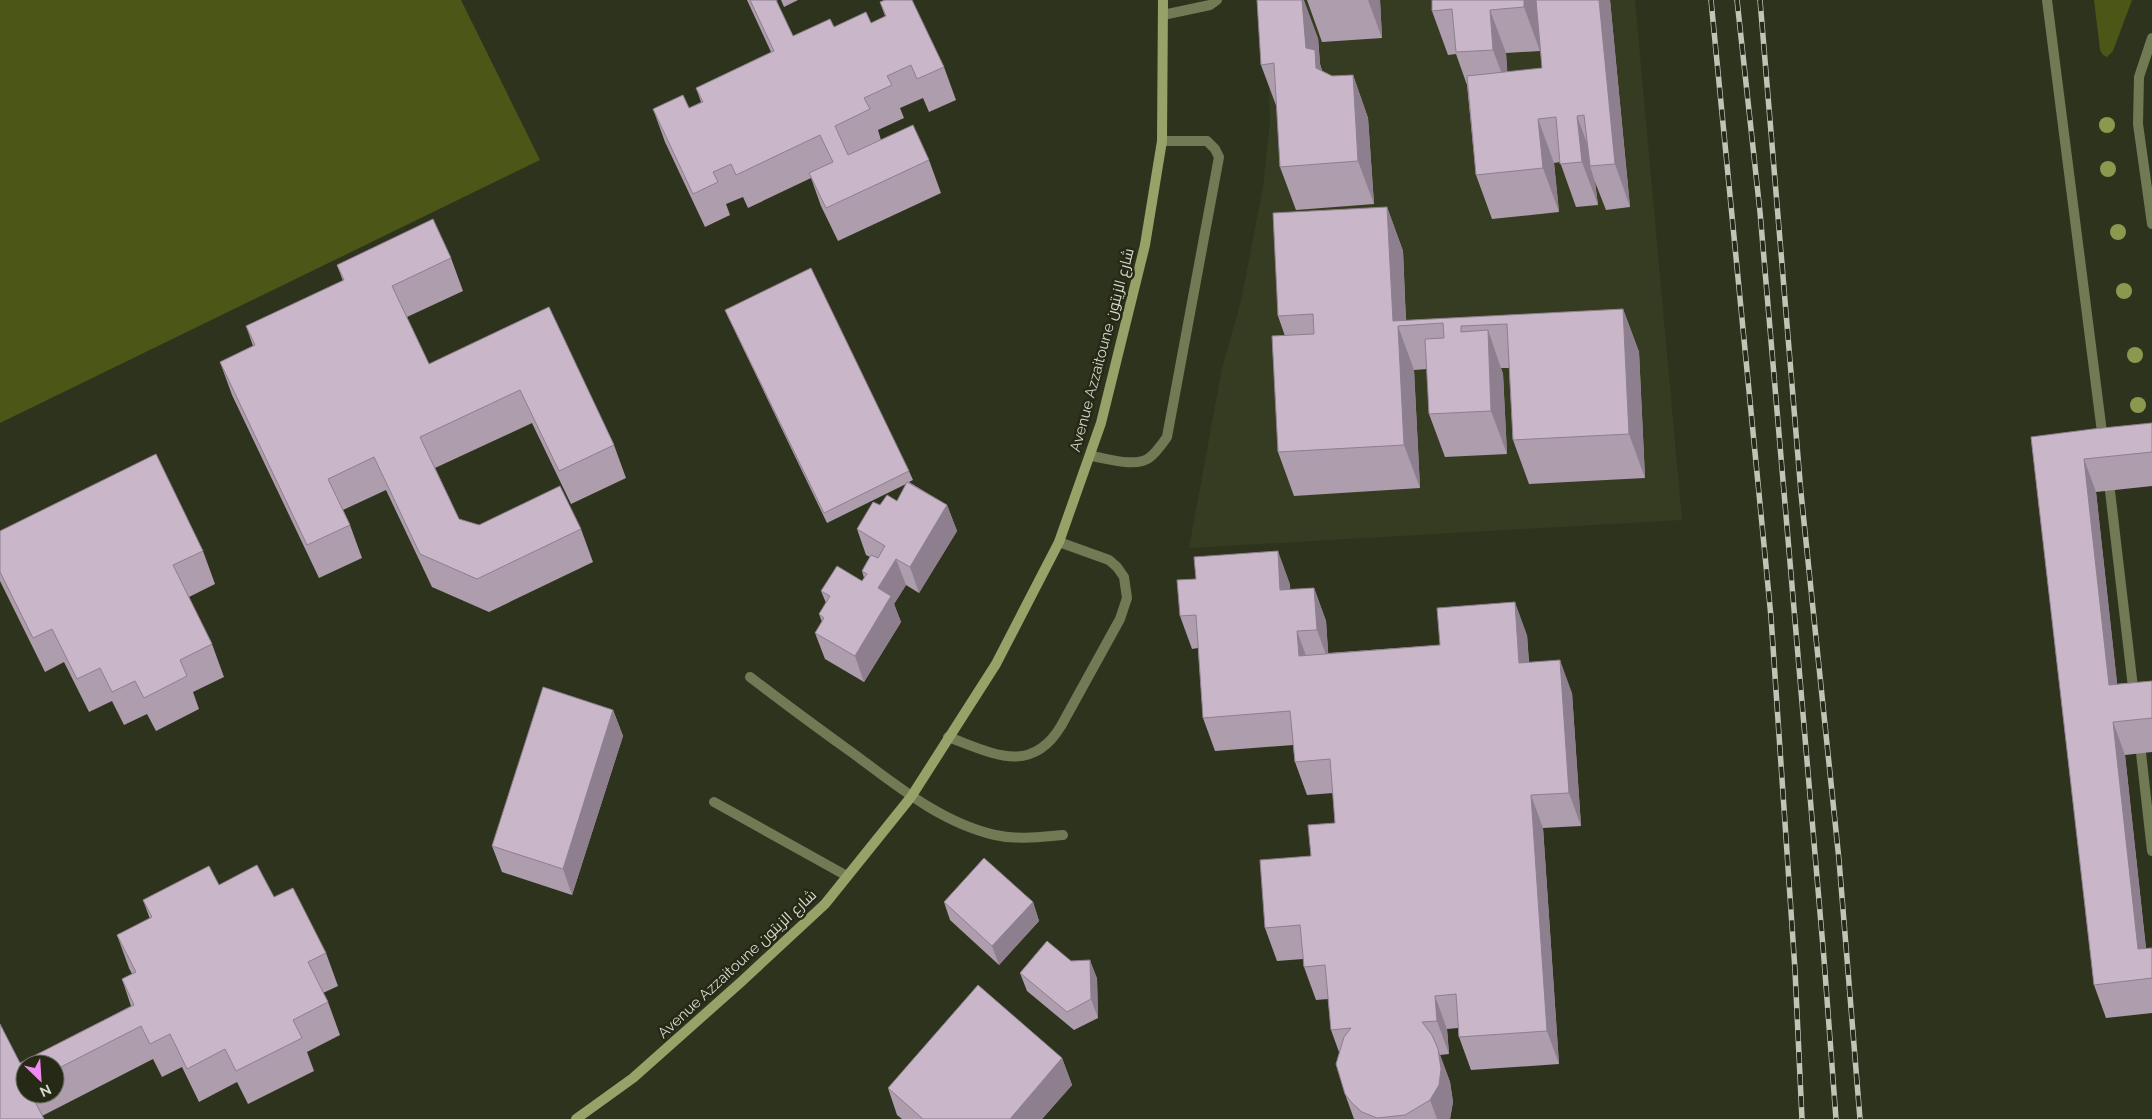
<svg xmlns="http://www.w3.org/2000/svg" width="2152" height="1119" viewBox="0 0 2152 1119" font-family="Raleway,Cairo,sans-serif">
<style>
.built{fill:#363c21}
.green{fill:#4c5616}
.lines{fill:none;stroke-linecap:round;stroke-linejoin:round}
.lane{stroke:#717955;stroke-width:10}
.secondary{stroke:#96a268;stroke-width:10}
.rail-casing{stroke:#c1c4b7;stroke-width:5.5}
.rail{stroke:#252915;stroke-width:4;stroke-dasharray:11;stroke-linecap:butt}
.tree{fill:#8b994e}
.wall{fill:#ad9dad;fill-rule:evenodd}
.shaded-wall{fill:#8d7f8d}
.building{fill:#c9b6c9;stroke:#8d7f8d}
.labels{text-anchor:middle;stroke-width:5;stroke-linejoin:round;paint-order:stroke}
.street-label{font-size:15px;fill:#d6d9cd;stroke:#252915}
</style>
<rect width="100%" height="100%" fill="#2e331e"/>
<!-- built -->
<path class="built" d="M1266,0H1635L1682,520L1189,548L1222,368L1241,301L1263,187L1270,121Z"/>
<!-- green -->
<path class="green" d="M0,0H461L540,160L0,423Z
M2094,0H2132L2113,51L2107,57L2103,55L2100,50Z"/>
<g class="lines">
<!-- lane -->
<path class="lane" d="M2047,0L2103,440
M1163,15L1210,5L1217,0
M2152,38L2139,77L2138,124L2152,224
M1091,456C1106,458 1135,468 1149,458C1156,453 1162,444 1167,437L1219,157L1215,149L1207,141H1162
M2110,491L2134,696
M750,677C784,703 819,729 854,754C897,786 942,823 995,835C1018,840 1040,837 1063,835
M948,737C992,753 1031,776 1061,726L1120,619L1127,598L1124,577L1117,567L1109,560L1059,542
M2141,753L2152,851
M714,802L847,876"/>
<!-- secondary -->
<path class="secondary" d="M576,1119L633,1078L741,982L825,904L911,797L996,664L1059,542L1101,423L1145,245L1162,141L1163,0"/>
<!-- rail casing -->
<g class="rail-casing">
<path id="rail" d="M1711,0L1771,617L1795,970L1802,1119
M1737,0L1760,212L1824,959L1836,1119
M1760,0L1801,493L1839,860L1860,1119"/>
</g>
<!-- rail -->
<use href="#rail" class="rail"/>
</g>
<!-- trees -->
<g class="tree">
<circle cx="2107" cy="125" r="8"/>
<circle cx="2108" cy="169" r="8"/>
<circle cx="2118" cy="232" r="8"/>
<circle cx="2124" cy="291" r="8"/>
<circle cx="2135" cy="355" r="8"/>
<circle cx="2138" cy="405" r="8"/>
</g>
<!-- wall -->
<path class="wall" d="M747,0H778L776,1L793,36L834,27L871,23L885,16L880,2L944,67L956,100L929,112L923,98L900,108L904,118L878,130L881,140L929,160L941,193L838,241L821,206L811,178L748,208L743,197L726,204L730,215L705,227L665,142L653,109L689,108L701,102L696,88L771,52Z
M781,0H798L784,7Z
M1307,0H1380L1382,38L1322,42Z
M1432,0H1610L1630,207L1606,210L1595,182L1598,205L1576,207L1560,162L1554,163L1559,212L1492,219L1476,175L1467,85L1456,54L1448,55L1432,11ZM1537,9L1542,68L1507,72L1506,53L1540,51Z
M1318,38L1320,64L1322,71L1332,76L1353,75L1368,118L1374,204L1296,210L1280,167L1277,108L1261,65Z
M1387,207L1403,251L1406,321L1623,309L1639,352L1645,478L1529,484L1513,440L1509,368H1501L1503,374L1507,454L1445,457L1429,414L1427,369L1414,370L1420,488L1294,496L1278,452L1285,336L1278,316Z
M451,258L463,291L407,317L429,364L549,307L614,445L626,478L571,504L532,423L435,468L459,519L479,525L581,529L593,562L489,612L432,587L386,490L343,510L350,525L362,558L319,578L232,395L220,362L253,346L246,326L343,281L337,265Z
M725,310L909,471L913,480L909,482L947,505L957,531L919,593L906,585L894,604L901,622L864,682L825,659L815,633L822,622L819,614L826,603L821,591L862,581L864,578L862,571L870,557L866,555L857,529L880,505L897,501L906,484L827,523L729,319Z
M2152,423V486L2096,492L2117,684L2152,681V752L2125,755L2146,948H2152V1013L2106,1018L2094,985L2031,437Z
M0,531L203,551L215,584L189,597L212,644L224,677L193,692L199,709L156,731L147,714L124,725L112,701L89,712L64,662L45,672L0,581Z
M1290,584V590L1314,588L1326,621L1328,653L1440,645L1527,635L1529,662L1572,693L1581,826L1543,828L1559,1064L1471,1070L1459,1037L1458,1028L1447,1029L1449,1054L1440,1055L1450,1082L1453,1102L1450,1119H1354L1345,1094L1339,1052L1331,1030L1328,999L1316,1000L1304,967L1303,959L1277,961L1265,928L1311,856L1335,823L1333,793L1307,795L1295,762L1293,745L1215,751L1203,718L1198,648L1192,649L1180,616Z
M613,710L623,736L572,895L502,872L492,846Z
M219,885L274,897L326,953L338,986L323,993L328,1002L340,1035L307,1052L314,1071L248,1104L237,1082L199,1102L182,1067L162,1077L153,1059L42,1116L0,1119L20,1063L131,1006L122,979L132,974L129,968L117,935L150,919L143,900ZM25,1064H55V1094H25Z
M944,902H1033L1039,921L999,965L950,920Z
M1071,961L1097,978L1098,1018L1074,1030L1027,991L1020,973Z
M1062,1058L1072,1085L1042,1119H902L897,1115L888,1088Z"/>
<!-- shaded-wall -->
<path class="shaded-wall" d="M1302,0H1304L1318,38L1320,64L1330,93L1306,48Z
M1368,0H1380L1382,38Z
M1524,0H1536L1540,51L1524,7Z
M1599,0H1610L1630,207L1615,164Z
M1490,10L1506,53L1509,93L1493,50Z
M1353,75L1368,118L1374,204L1358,161Z
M1577,116L1593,160L1590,166L1595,182L1598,205L1582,162Z
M1538,119L1554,163L1559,212L1543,168Z
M1387,207L1403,251L1406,326H1398L1414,370L1420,488L1404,445L1393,321Z
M1623,309L1639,352L1645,478L1629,434Z
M1488,330L1503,374L1507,454L1491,411Z
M2084,459L2096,492L2121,718L2109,685Z
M947,505L957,531L919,593L910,567Z
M1278,551L1290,584L1292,623L1280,590Z
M896,559L906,585L894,604L901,622L864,682L855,656L878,588Z
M1314,588L1326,621L1329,663L1317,630Z
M1515,602L1527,635L1531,696L1519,663Z
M1297,631L1309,664L1299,656Z
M1560,660L1572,693L1581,826L1569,793Z
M613,710L623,736L572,895L563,869Z
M2113,722L2125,755L2149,978L2138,949Z
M1531,795L1543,828L1559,1064L1547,1031Z
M1033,902L1039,921L999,965L992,946Z
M1090,960L1097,978L1098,1018L1091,999Z
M1435,996L1447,1029L1449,1054L1437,1021Z
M1438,1049L1450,1082L1453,1102L1450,1119H1437L1430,1100Z
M1062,1058L1072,1085L1042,1119H1010Z"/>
<!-- building -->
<path class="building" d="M750,0H776L793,36L830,19L834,27L866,12L871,23L886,16L880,2L885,0H912L944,67L917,79L911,65L887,76L892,85L864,98L870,109L835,126L848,155L913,125L929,160L826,208L809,173L833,162L820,135L736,175L731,164L713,172L718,182L693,194L653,109L683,95L689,108L703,102L696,88L774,51Z
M1257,0H1302L1306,48L1315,50L1316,68L1332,76L1353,75L1358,161L1280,167L1274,63L1261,65Z
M1432,0H1524V7L1490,10L1493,50L1456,52L1452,9L1432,11Z
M1536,0H1599L1615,164L1590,166L1584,115L1577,116L1582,162L1560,164L1556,117L1538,119L1543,168L1476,175L1467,76L1542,68Z
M1387,207L1393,321L1623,309L1629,434L1513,440L1507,324L1461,326V332L1488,330L1491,411L1429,414L1425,339L1444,338L1443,323L1398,326L1404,445L1278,452L1272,336L1314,334L1313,314L1278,316L1273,213Z
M433,219L451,258L392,286L429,364L549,307L614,445L559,471L520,390L420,437L459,519L479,525L560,486L581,529L477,579L420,554L374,457L328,479L350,525L307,545L220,362L255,345L246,326L344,280L337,265Z
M811,268L909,471L824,513L725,310Z
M2152,423V452L2084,459L2109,685L2152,681V718L2113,722L2138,949L2152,948V978L2094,985L2031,437L2093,429Z
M156,454L203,551L173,565L212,644L180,660L187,676L144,698L135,681L112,692L100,668L77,679L52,629L33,638L0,572V531Z
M907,482L947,505L910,567L896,559L878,588L891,596L855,656L815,633L824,618L819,614L830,596L821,591L837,566L862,581L867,574L862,571L871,555L878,558L885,546L857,529L873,502L880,505L887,495L897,501Z
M1278,551L1280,590L1314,588L1317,630L1297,631L1299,656L1440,645L1437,608L1515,602L1519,663L1560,660L1569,793L1531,795L1547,1031L1459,1037L1456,994L1435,996L1437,1021L1422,1022L1432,1035L1438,1049L1441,1069L1439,1085L1430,1100L1405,1115L1377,1118L1362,1112L1352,1103L1345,1094L1336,1064L1344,1037L1351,1028L1331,1030L1325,965L1304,967L1300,925L1265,928L1260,860L1311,856L1308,825L1335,823L1330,759L1295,762L1290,711L1203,718L1196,615L1180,616L1177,580L1196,579L1194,557Z
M543,687L613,710L563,869L492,846Z
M984,858L1033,902L992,946L944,902Z
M257,865L274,897L293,888L326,953L308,962L328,1002L293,1020L302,1038L236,1071L225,1049L187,1069L170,1034L150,1044L141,1026L55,1070V1064H25V1094H31L44,1119H0V1024L20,1063L134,1005L122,979L136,972L117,935L152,917L143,900L209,866L219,885Z
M1047,941L1071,961L1090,960L1091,999L1067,1012L1020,973Z
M978,985L1062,1058L1010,1119H923L888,1088Z"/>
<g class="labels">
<!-- street labels -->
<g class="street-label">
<text transform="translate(1102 350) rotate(-75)" y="5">Avenue Azzaitoune شارع الزيتون</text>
<text transform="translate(737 964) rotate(-43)" y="5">Avenue Azzaitoune شارع الزيتون</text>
</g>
</g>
<!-- north arrow -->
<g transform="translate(40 1079) rotate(155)"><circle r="24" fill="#252915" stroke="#6c6f5f"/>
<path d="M0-4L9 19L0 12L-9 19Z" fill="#f18af4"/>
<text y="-8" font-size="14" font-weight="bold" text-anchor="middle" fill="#d6d9cd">N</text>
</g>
</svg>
